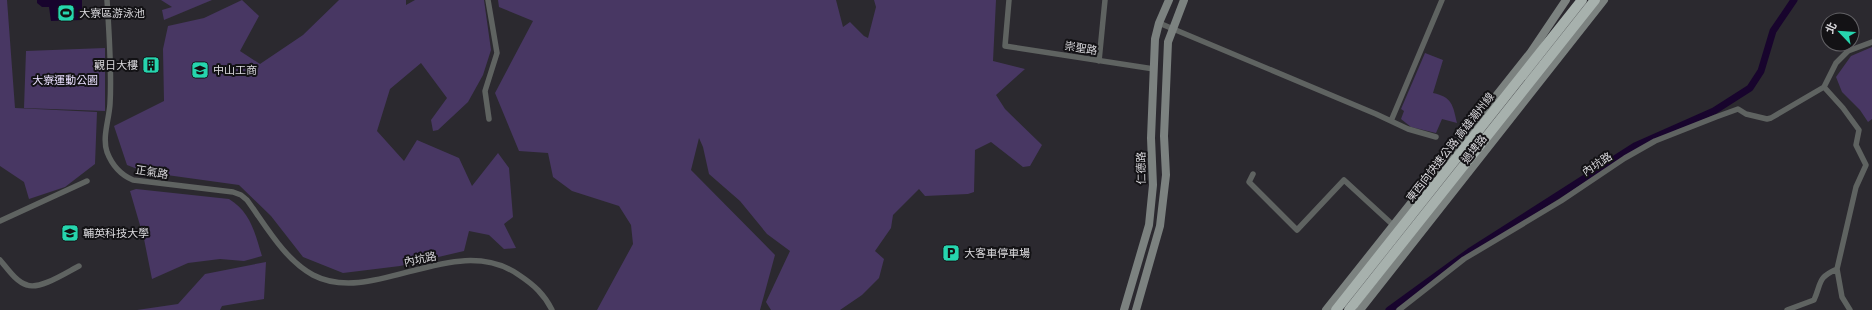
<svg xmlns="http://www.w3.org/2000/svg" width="1872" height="310" viewBox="0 0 1872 310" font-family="Mulish,'Noto Sans TC',sans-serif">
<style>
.green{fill:#483763}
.water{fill:#18042d}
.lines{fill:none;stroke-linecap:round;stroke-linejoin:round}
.canal{stroke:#18042d;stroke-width:7}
.street{stroke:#5f6361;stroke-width:5.5}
.secondary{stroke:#7c8280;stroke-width:8}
.highway{stroke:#a7b1ad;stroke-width:10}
.labels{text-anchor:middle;stroke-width:4;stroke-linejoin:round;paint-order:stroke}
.poi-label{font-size:11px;fill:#d9d8dc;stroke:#131215;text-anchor:start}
.street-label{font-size:11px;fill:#d9d8dc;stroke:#131215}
.park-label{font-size:11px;fill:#e9dffe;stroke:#131215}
</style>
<rect width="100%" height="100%" fill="#2b292f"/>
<!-- green -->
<path class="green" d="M0,0H7L15,108L97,112L95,164L65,187L29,199L24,182L0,166Z
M161,0H212L164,20L162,10L172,7Z
M242,0L259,16L240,51L260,64L303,35L339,0H406V5L415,0H484L491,50L483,75L468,102L438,130L433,131L431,120L447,98L421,63L390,89L377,131L404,161L417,140L459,158L472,186L498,153L509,168L513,217L504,224L516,248L504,249L489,235L469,231L464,251L400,266L343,273L303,257L271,216L239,185L145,172L127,165L114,126L164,101L163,49L168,26L204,18Z
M498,0H836L843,27L850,22L864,36L868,38L876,7L874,0H996L993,61L1025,69L996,95L1005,109L1042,145L1030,166L1023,167L991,142L975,150L974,192L968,194L925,196L919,189L893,215L891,228L875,251L884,259L879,278L862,295L840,310H771L766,302L790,251L767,234L740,201L709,174L703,147L699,138L691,170L775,255L760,310H597L633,244L631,225L619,206L572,191L553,177L548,153L519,151L495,93L533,21L499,7Z
M1872,47V119L1868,122L1860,110L1842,92L1836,77L1851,56Z
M105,48V111L24,108L26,51Z
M1425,53L1443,60L1433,93C1452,97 1453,105 1457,123L1442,119L1436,133L1411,127L1401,119L1404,111L1401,109Z
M136,189L229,199C251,212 255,234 262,256L244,261L220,259L188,263L152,279L144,239L130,191Z
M266,262L264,299L222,306L220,310H137L178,304L205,274Z"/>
<!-- water -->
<path class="water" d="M37,0H82V20L51,21L49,7H42L37,3Z"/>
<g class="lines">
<!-- canal -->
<path class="canal" d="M1389,310L1469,252L1635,146L1714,111L1750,88L1761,71L1773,31L1794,0"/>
<!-- street -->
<path class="street" d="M107,0C109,32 112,72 110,104C109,120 102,137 107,152C112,165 121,175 133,180L233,192L241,195L247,200C266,226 284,259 313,275C374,307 455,230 519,275C534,285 544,294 552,310
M488,0L497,53L485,91L489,119
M1009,0L1005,46L1154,69
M1159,23L1376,114L1408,129L1436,137
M1099,61L1105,0
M1824,87L1843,108L1859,130L1856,145L1866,165L1856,187L1837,269L1842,297L1850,310
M1391,121L1442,0
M1253,174L1249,182L1297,230L1344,180L1393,225
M0,221L87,181
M0,260C7,268 16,282 27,285C40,290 67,272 79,266
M1399,310L1464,259L1561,201L1625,158L1655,141L1716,117L1738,109L1746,114L1767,119L1771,118L1824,87L1836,63L1848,51L1872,42
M1787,310L1814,300C1822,282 1817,278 1837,269"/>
<!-- secondary -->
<path class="secondary" d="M1124,310L1149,225L1153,185L1151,138L1155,39L1159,23L1169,0
M1136,310L1160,226L1166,175L1164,136L1168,42L1184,0
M1326,310L1531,52L1566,0
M1360,310L1604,0"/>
<!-- highway -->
<path class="highway" d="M1336,310L1582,0
M1349,310L1595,0"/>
</g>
<!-- icons -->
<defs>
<g id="stadium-square" transform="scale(0.9)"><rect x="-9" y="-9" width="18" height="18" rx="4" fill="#26d5ae" stroke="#131215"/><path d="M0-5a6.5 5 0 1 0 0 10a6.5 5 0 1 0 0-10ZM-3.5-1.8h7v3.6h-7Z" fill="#111"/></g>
<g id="building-square" transform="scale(0.9)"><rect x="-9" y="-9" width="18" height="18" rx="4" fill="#26d5ae" stroke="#131215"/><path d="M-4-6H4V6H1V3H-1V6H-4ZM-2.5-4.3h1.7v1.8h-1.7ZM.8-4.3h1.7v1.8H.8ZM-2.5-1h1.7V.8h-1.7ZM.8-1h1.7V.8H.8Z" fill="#111"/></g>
<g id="school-square" transform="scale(0.9)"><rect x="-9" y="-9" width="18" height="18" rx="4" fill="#26d5ae" stroke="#131215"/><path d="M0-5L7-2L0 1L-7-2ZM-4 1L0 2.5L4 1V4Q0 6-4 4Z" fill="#111"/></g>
<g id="university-square" transform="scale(0.9)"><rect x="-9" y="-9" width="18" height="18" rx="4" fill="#26d5ae" stroke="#131215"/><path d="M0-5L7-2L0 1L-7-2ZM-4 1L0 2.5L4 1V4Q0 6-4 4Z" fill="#111"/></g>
<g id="parking-square" transform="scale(0.9)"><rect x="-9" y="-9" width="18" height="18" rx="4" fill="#26d5ae" stroke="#131215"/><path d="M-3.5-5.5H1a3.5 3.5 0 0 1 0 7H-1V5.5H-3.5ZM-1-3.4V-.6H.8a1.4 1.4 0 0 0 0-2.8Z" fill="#111"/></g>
</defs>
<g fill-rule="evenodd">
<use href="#stadium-square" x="66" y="13"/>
<use href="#building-square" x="151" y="65"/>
<use href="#school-square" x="200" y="70"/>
<use href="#university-square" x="70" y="233"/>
<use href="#parking-square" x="951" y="253"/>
</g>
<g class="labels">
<!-- poi labels -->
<g class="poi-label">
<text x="79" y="17">大寮區游泳池</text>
<text x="138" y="69" text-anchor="end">觀日大樓</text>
<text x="213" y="74">中山工商</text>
<text x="83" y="237">輔英科技大學</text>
<text x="964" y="257">大客車停車場</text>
</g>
<!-- street labels -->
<g class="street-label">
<text transform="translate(1081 48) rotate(9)" y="4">崇聖路</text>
<text transform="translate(1450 147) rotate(-52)" y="4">東西向快速公路 高雄潮州線</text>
<text transform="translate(1474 149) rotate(-52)" y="4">過埤路</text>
<text transform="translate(1597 164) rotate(-33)" y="4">內坑路</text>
<text transform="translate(1141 168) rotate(-91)" y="4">仁德路</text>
<text transform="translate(152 172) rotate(9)" y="4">正氣路</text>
<text transform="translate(420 259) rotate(-12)" y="4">內坑路</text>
</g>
<!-- park labels -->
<g class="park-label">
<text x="65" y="84">大寮運動公園</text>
</g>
</g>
<!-- north arrow -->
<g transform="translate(1840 32) rotate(295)"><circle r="19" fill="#131215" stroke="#626165"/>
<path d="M0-3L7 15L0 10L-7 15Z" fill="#26d5ae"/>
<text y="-6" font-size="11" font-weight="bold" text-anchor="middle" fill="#d9d8dc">北</text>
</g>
</svg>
